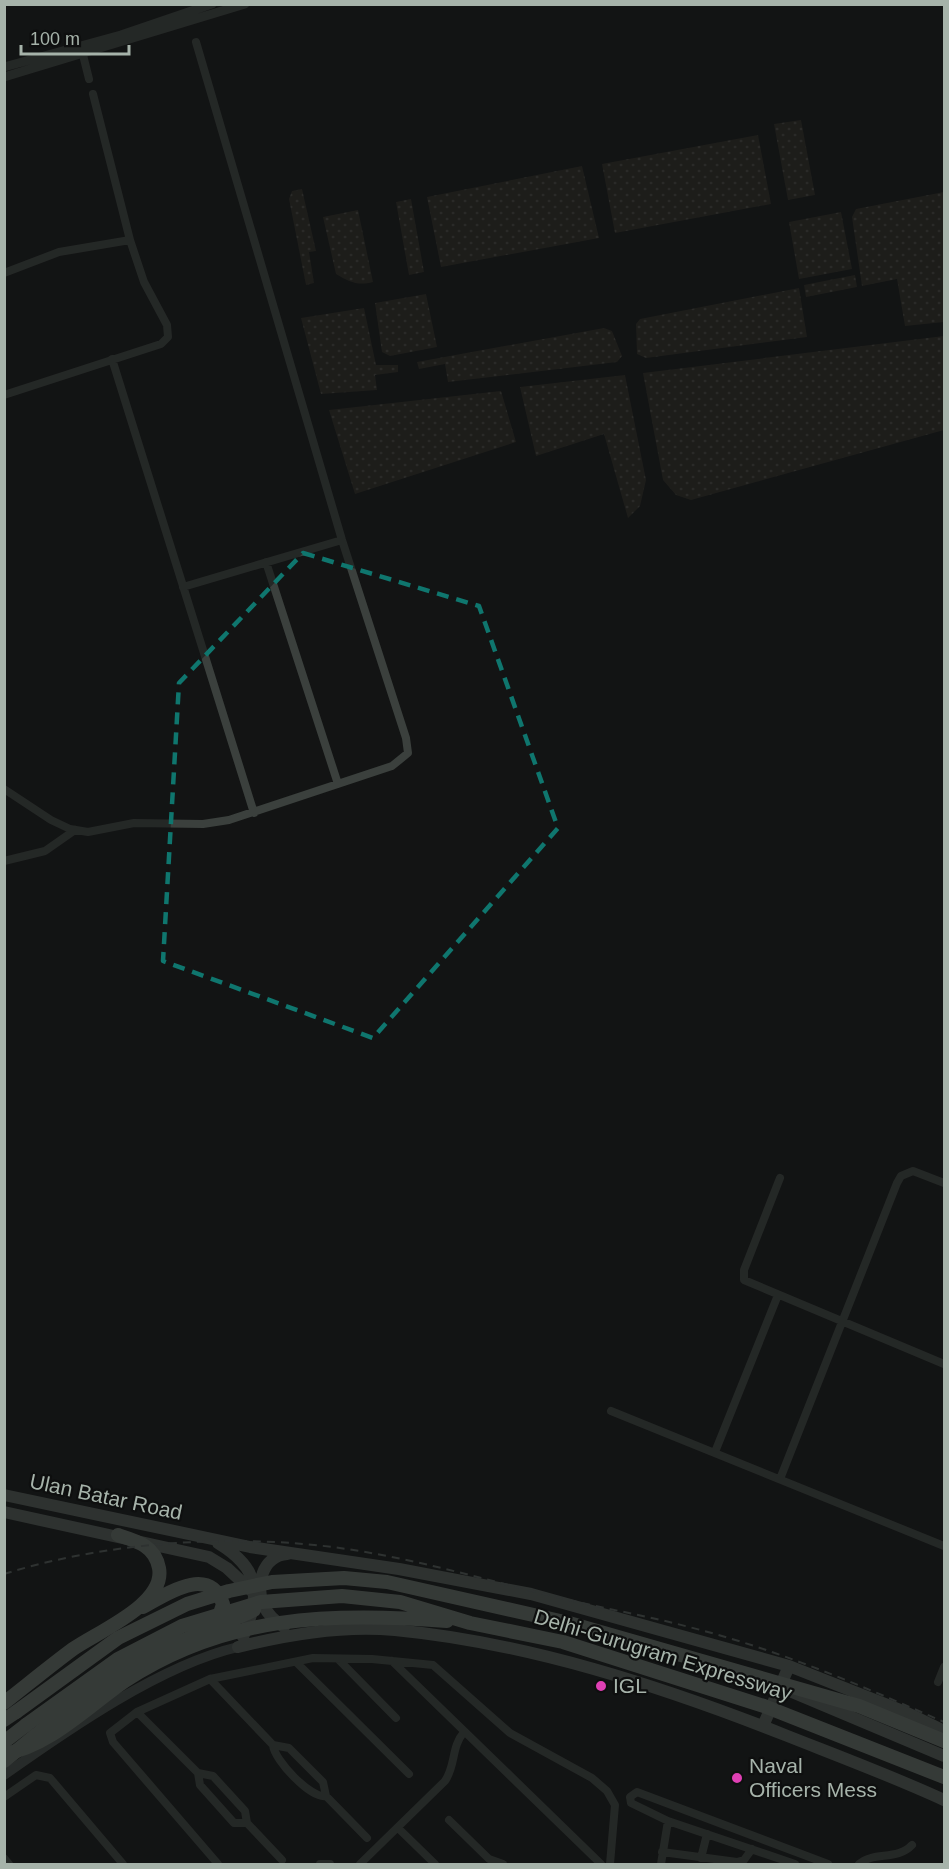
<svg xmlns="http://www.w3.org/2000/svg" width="949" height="1869" viewBox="0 0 949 1869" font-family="Arial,sans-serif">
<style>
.grass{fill:url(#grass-dots)}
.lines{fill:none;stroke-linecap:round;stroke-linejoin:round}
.minor{stroke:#3b403d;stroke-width:8}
.tertiary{stroke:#3b403d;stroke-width:9}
.secondary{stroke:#424845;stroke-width:10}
.primary{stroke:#505753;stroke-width:12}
.motorway{stroke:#616963;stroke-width:14}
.rail{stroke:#505754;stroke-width:2;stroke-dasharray:8 6;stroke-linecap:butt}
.primary-bridge{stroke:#505753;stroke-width:12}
.motorway-bridge{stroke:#616963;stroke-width:14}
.marked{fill:none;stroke:#0f766e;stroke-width:4.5;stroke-dasharray:12 8;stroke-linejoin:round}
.poi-dot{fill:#df40b4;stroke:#0e0f0f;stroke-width:2}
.labels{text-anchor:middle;stroke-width:4.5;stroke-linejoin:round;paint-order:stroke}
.street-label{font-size:21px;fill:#a6b3aa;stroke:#0e0f0f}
.poi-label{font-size:21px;fill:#a6b3aa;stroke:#0e0f0f;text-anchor:start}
</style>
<defs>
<pattern id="grass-dots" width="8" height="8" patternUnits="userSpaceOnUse" patternTransform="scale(1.5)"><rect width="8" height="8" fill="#2b2923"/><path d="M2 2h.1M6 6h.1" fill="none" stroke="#474640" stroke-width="1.8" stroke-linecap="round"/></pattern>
</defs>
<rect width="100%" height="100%" fill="#131414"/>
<!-- grass -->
<path class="grass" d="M801,120L815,195L788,200L774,124Z
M758,135L771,204L615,233L602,164Z
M582,166L599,238L441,267L427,197Z
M302,189L316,251L309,252L314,283L306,285L289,199L292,191Z
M944,192V322L905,326L897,279L862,286L852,217L856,209Z
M411,199L424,272L409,275L396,202Z
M358,210L373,282C358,286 349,282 336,274L323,217Z
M841,212L852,269L799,279L789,222Z
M855,275L857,287L806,297L804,285Z
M799,288L807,337L646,358L637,354L636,324L640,319Z
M426,294L437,347L390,356L382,352L375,303Z
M364,308L376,365H398V372L375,375L377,390L321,394L301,318Z
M604,328L612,331L622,356L617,362L448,382L445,364L419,369L417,362Z
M944,336V430L691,500L676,495L663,480L643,373Z
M625,375L646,480L640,506L628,518L604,434L536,456L520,387Z
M501,391L516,442L355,494L329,410Z"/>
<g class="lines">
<!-- minor -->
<path class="minor" d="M83,55L89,79
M4,273L59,252L130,240
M112,359L254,813
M4,395L161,344L168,337L167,325L144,282L130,240L93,94
M266,562L338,784
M183,587L342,540
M4,789L51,820L70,829L88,832L134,823L203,824L229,820L392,766L408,753L406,738L342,540L196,42
M4,861L45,851L75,830
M780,1178L744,1270V1280L944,1364
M611,1411L944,1546
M715,1452L778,1295
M780,1479L897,1183L901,1176L913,1171L944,1183
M338,1659L396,1718
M392,1661L601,1864
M296,1662L409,1774
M210,1679L273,1745C274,1760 311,1799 326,1796
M938,1682L944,1667
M137,1712L198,1773L213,1776L245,1811L247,1823L282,1860
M273,1745L289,1748L323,1782L326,1796L367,1838
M198,1773L200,1785L234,1823H247
M4,1797L36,1775L50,1778L123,1864
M449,1820L489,1859L503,1864
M398,1828L435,1864
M662,1852L737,1862L744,1860L752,1849
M4,1858L9,1864
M701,1858L707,1834
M218,1864L113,1742L110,1733L137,1712L210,1679L313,1658L372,1659L433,1665L510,1733L592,1778L607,1791L615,1805L610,1864
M320,1864H330
M360,1864L445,1781C456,1765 451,1747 464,1732
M661,1864L668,1821
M795,1864L668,1821L631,1803L630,1797L637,1792L828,1864
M859,1864C874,1851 897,1861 912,1845"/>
<!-- tertiary -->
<path class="tertiary" d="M4,67L121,35L212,4
M4,77L245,4"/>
<!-- secondary -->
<path class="secondary" d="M4,1775C69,1729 161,1665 238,1647"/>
<!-- primary -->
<path class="primary" d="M4,1495L250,1547L399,1569L531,1594L789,1666L903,1711L944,1731
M4,1512L209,1557L227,1568L255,1594
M218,1543C261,1569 261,1594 243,1637
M284,1627C276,1622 268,1615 264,1606C255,1586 262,1556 287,1554
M238,1647C289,1634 343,1625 395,1630C529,1643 661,1686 785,1735C838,1756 892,1776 944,1800
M763,1726L789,1666"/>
<!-- motorway -->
<path class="motorway" d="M143,1607C168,1593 209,1565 223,1604L217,1623
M4,1703C27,1685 50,1666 73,1649C97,1632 166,1604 159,1568C155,1546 137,1541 118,1535
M4,1720L16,1712
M4,1742L26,1725
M4,1761C51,1723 99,1682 153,1654C186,1638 221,1626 254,1610"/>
<!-- rail -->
<path class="rail" d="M4,1574C110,1541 238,1533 347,1549C421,1560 493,1582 565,1599C606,1609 648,1616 689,1627C777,1649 862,1686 944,1722"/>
<!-- primary-bridge -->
<path class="primary-bridge" d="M792,1692L944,1756"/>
<!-- motorway-bridge -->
<path class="motorway-bridge" d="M16,1712L118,1638L187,1604L229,1591L272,1582L344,1578L387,1582L569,1623L859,1706L944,1741
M26,1725L118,1659L182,1626L261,1602L342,1596L400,1602L470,1623L563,1642L764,1706L944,1777
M4,1754C50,1746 88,1706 125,1681C226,1615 331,1612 447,1621"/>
</g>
<!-- marked area -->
<path d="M0 0H949V1869H0ZM303,553L479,606L558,828L373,1038L163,961L179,683Z" fill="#131414" fill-opacity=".55" fill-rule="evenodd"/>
<path class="marked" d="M303,553L479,606L558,828L373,1038L163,961L179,683Z"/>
<!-- markers -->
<g class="poi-dot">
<circle cx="601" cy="1686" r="6"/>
<circle cx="737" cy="1778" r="6"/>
</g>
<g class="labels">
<!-- street labels -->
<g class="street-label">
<text transform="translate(106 1497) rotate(12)" y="7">Ulan Batar Road</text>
<text transform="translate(663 1655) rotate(17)" y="7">Delhi-Gurugram Expressway</text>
</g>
<!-- poi labels -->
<g class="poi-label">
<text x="613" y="1693">IGL</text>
<text x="749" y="1773">Naval<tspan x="749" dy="24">Officers Mess</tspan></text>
</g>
</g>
<!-- border -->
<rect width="949" height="1869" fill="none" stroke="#a6b3aa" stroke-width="12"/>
<!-- scale -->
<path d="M21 45v9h108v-9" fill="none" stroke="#a6b3aa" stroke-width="3"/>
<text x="30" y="45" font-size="18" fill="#a6b3aa" stroke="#0e0f0f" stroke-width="4.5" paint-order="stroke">100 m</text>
</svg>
